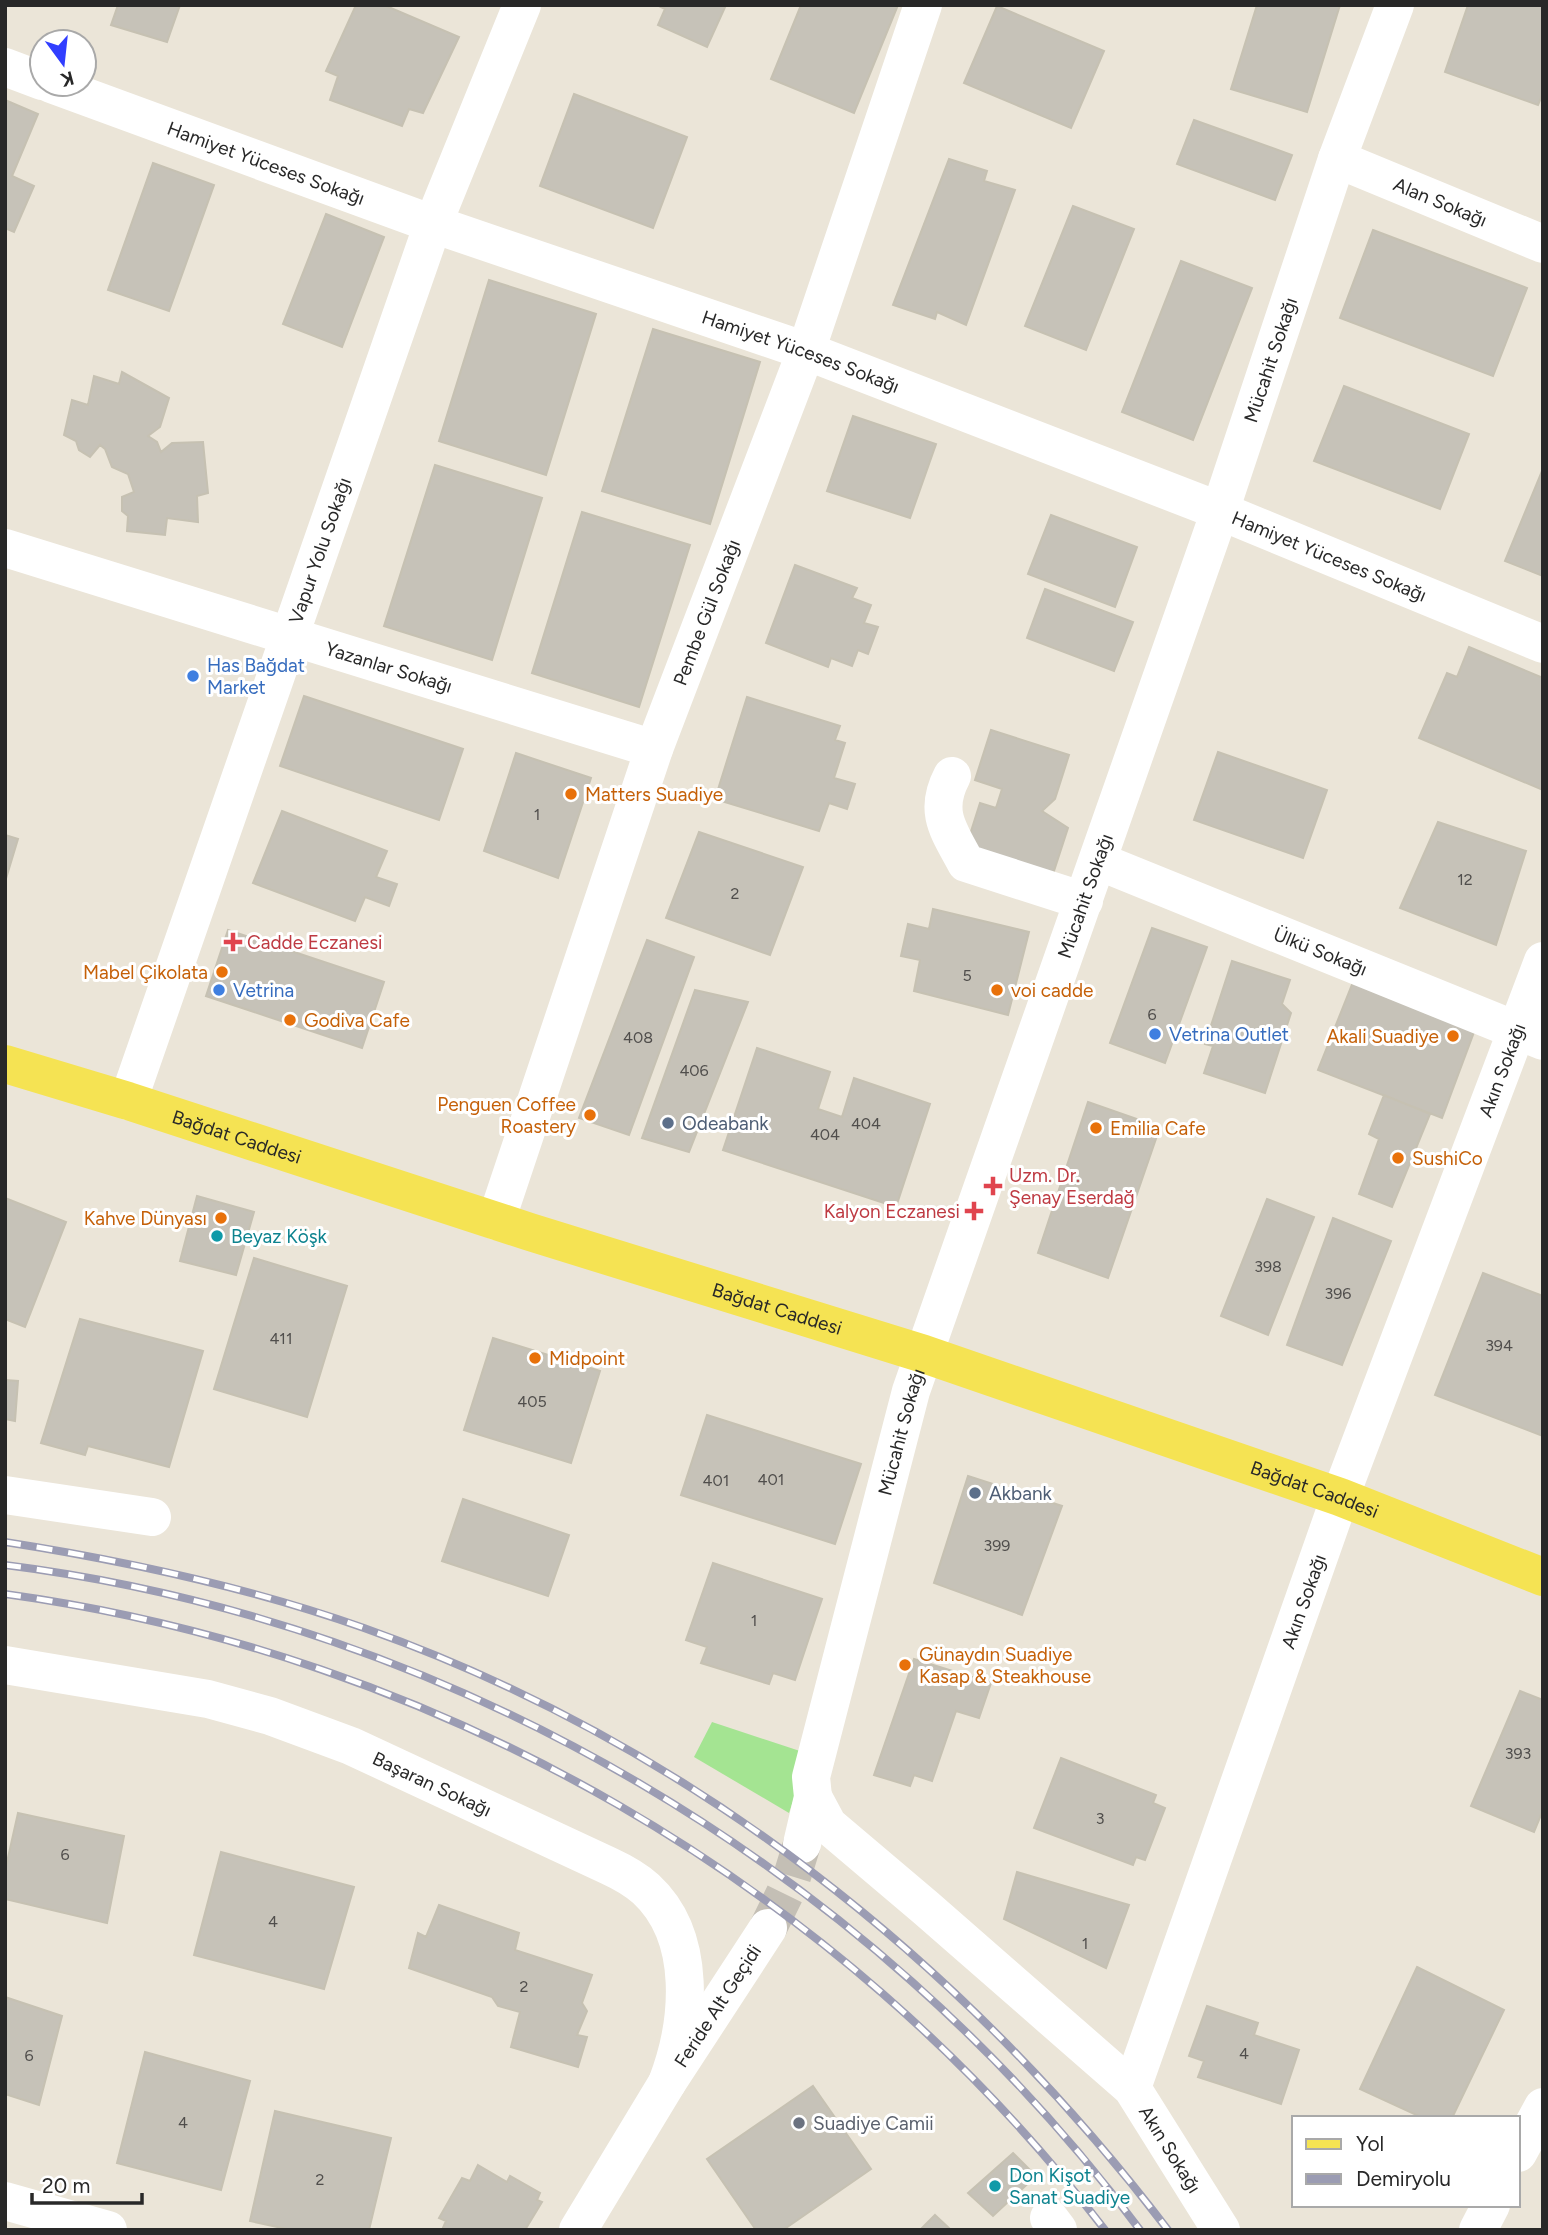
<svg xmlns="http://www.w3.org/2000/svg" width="1548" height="2235" viewBox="0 0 1548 2235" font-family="Figtree,sans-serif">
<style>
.green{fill:#a4e492}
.building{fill:#c6c2b8;stroke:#c6c1b2;stroke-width:2}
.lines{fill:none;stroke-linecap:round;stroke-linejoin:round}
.minor-tunnel{stroke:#c4bfb5;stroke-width:38;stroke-dasharray:38 19;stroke-linecap:butt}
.minor{stroke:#fff;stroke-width:38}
.major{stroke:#f5e353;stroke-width:38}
.rail-casing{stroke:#9b9cb3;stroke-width:8}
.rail{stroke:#fff;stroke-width:5;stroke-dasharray:16;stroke-linecap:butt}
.shop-dot{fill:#3f7fe0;stroke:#fff;stroke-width:2.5}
.food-dot{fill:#e8710a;stroke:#fff;stroke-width:2.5}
.health-dot{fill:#e0444e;stroke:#fff;stroke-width:2.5}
.service-dot{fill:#5c6f8a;stroke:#fff;stroke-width:2.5}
.culture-dot{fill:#0f9aa8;stroke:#fff;stroke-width:2.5}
.worship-dot{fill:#6b7280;stroke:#fff;stroke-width:2.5}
.labels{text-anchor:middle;stroke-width:6;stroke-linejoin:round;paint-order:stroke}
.number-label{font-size:16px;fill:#504e4c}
.street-label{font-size:19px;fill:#282828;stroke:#fff}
.shop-label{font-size:19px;fill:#366cbe;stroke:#fff;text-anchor:start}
.food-label{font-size:19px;fill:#c56008;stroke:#fff;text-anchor:start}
.health-label{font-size:19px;fill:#be3a42;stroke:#fff;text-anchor:start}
.service-label{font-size:19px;fill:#4e5e75;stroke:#fff;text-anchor:start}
.culture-label{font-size:19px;fill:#0d838f;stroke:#fff;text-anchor:start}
.worship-label{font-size:19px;fill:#5b616d;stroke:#fff;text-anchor:start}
</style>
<rect width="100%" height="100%" fill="#ebe5d8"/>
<!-- green -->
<path class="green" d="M712,1722L809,1754L789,1813L694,1757Z"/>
<!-- building -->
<path class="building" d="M118,5H180L167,42L111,25Z
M356,5H384L459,37L423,113L409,109L402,126L330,100L338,76L326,71Z
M657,5H726L707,47L658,25L665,9Z
M801,5H898L854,113L771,79Z
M1257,5H1340L1307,112L1231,89Z
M1468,5H1543V93L1538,105L1445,72Z
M997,6L1104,51L1071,128L964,83Z
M574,94L687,137L653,228L540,186Z
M5,100L38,114L12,176L34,186L14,232L5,228Z
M1194,120L1292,155L1275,200L1177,164Z
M949,159L987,171L984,181L1015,190L966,325L937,312L935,319L893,305Z
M153,163L214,185L169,311L108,290Z
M1073,206L1134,229L1086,350L1025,326Z
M326,214L384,237L342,347L283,324Z
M1373,230L1527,288L1493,376L1340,318Z
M1181,261L1252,288L1193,440L1122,412Z
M489,280L596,314L546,475L439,441Z
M653,329L760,362L710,524L602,491Z
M122,372L169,398L160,427L148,436L157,442L161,452L172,443L203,442L208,493L197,496L198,522L167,518L165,535L127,531L128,516L122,511V497L134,492L128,474L112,467L105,449L100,445L90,457L79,450L76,441L64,435L72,400L88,405L94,376L119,384Z
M1344,386L1469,434L1440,509L1314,461Z
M853,416L936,444L910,518L827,491Z
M435,465L542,498L492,660L384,626Z
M1542,471H1543V576L1505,561Z
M582,512L690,545L639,707L532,673Z
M1051,515L1137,547L1115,607L1028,574Z
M795,565L857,588L852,598L871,605L864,623L878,627L868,654L858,650L852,666L831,658L828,667L766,643Z
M1045,589L1133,622L1114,671L1027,638Z
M1469,647L1543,678V790L1419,738L1447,673L1457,677Z
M304,696L463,749L439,820L280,766Z
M747,697L840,726L835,740L845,743L834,778L855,784L847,809L829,803L819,831L715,799Z
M991,730L1069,755L1055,799L1042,811L1068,828L1053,874L966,847L980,803L996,808L1002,789L975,780Z
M1218,752L1327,790L1303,858L1194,820Z
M516,753L591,778L558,878L484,851Z
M282,811L387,851L376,877L397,884L389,906L365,897L355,921L253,883Z
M1438,822L1526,851L1496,945L1400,908Z
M699,832L803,867L770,955L666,918Z
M5,835L18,839L5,882Z
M933,909L1029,932L1008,1015L914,991L920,960L901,956L908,924L929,929Z
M1152,928L1207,947L1165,1063L1110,1043Z
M228,930L384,982L362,1048L206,996Z
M647,940L694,957L629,1135L579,1118Z
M1232,961L1290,980L1282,1004L1291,1013L1265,1093L1204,1073L1213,1046L1205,1044Z
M1355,977L1477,1024L1442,1118L1318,1070Z
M695,990L748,1002L689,1152L642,1138Z
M757,1048L830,1072L818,1109L842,1117L854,1078L930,1104L896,1207L723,1150Z
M1384,1095L1430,1114L1392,1207L1359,1194L1379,1139L1369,1134Z
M1088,1102L1160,1127L1108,1278L1038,1253Z
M197,1196L254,1212L236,1275L180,1261Z
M5,1198L66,1222L25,1327L5,1319Z
M1267,1199L1314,1217L1268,1335L1221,1316Z
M1333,1218L1391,1241L1342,1365L1287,1345Z
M254,1258L347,1286L307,1417L214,1389Z
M1483,1273L1543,1296V1436L1435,1395Z
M80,1319L203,1351L169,1467L88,1446L85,1455L41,1443Z
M493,1338L600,1371L571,1463L464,1430Z
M5,1380L18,1381L15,1421L5,1419Z
M707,1415L861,1464L835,1544L681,1495Z
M968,1476L1062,1506L1022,1615L934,1583Z
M463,1499L569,1535L548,1596L442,1561Z
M713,1563L822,1599L795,1680L773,1673L769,1684L701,1663L707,1647L686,1640Z
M914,1659L991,1683L979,1718L956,1711L932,1781L914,1775L910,1786L874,1775Z
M1520,1691L1543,1700V1810L1534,1832L1471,1806Z
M1061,1758L1156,1795L1153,1803L1165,1808L1145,1860L1136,1857L1133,1865L1034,1828Z
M18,1813L124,1836L107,1923L5,1899V1871Z
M221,1852L354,1887L324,1989L194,1955Z
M1017,1872L1129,1905L1106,1968L1004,1919Z
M439,1905L519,1933L515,1950L592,1975L582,2003L587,2011L577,2035L587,2037L578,2067L511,2047L520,2012L498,2006L492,1997L409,1968L418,1933L426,1937Z
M1417,1967L1504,2010L1452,2118H1423L1360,2089Z
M5,1997L62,2016L39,2105L5,2094Z
M1207,2006L1258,2023L1254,2035L1299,2050L1281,2104L1198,2077L1204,2061L1189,2056Z
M145,2052L250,2081L221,2190L117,2163Z
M813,2086L871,2169L783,2230H756L707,2159Z
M275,2111L391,2138L369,2230H291L250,2221Z
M1013,2153L1036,2176L993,2216L968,2193Z
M478,2165L507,2182L510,2176L540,2193L537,2200L542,2202L525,2230H442L446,2221L439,2218L462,2178L470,2181Z
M935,2215L951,2230H920Z"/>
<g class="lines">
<!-- minor-tunnel -->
<path class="minor-tunnel" d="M768,1928L790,1883L802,1844"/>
<!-- minor -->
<g class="minor">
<path d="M5,67L42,81"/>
<path id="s1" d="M51,84L433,224L806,351L1220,511L1543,644"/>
<path id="s2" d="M1337,159L1543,244"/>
<path id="s3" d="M5,548L654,749"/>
<path d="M952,776C933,812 949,831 966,863L1084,901"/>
<path id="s4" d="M1098,861L1543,1041"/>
<path id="s5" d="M128,1101L433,224L522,5"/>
<path id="s6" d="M496,1221L654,749L806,351L923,5"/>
<path d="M5,1495L152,1517"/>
<path id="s7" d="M5,1665L208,1699L270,1716L351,1746L609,1866C622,1872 635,1879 646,1889C698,1937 690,2023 667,2083"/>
<path id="s8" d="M813,1797L828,1825L926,1908L1132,2088L1221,2230"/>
<path id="s9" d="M802,1844L813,1797L811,1777L911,1391L1220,511L1337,159L1395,5"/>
<path id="s10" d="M1132,2088L1340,1497L1543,961"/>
<path d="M1518,2153L1543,2107"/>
<path d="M5,2201L108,2230"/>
<path d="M1049,2218L1058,2230"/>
<path id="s11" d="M578,2230L667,2083L768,1928"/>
<path d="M1478,2230L1491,2205"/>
</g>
<!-- major -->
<path class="major" id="s12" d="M5,1064L128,1101L530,1232L924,1354L1340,1497L1543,1577"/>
<!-- rail casing -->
<g class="rail-casing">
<path id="rail" d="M5,1542C127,1561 248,1587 364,1628C688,1743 961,1959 1168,2230
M5,1565C452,1621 871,1869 1140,2230
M5,1594C436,1653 840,1884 1105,2230"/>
</g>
<!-- rail -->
<use href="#rail" class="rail"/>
</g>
<!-- markers -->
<g class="shop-dot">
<circle cx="193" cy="676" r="7"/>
<circle cx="219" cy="990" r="7"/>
<circle cx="1155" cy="1034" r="7"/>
</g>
<g class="food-dot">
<circle cx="571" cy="794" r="7"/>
<circle cx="222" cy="972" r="7"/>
<circle cx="997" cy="990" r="7"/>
<circle cx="290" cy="1020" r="7"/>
<circle cx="1453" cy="1036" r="7"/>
<circle cx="590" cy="1115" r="7"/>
<circle cx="1096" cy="1128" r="7"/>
<circle cx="1398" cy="1158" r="7"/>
<circle cx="221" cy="1218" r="7"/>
<circle cx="535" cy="1358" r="7"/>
<circle cx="905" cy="1665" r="7"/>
</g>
<g class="health-dot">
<path d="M229.5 931.5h7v7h7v7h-7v7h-7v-7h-7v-7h7z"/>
<path d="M989.5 1175.5h7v7h7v7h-7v7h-7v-7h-7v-7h7z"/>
<path d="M970.5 1200.5h7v7h7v7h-7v7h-7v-7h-7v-7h7z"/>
</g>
<g class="service-dot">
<circle cx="668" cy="1123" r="7"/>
<circle cx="975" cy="1493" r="7"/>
</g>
<g class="culture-dot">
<circle cx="217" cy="1236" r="7"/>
<circle cx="995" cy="2186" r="7"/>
</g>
<circle class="worship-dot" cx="799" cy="2123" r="7"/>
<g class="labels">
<!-- number labels -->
<g class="number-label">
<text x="537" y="820">1</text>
<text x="1465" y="885">12</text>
<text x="735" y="899">2</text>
<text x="967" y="981">5</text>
<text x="1152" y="1020">6</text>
<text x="638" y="1043">408</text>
<text x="694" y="1076">406</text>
<text x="866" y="1129">404</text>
<text x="825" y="1140">404</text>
<text x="1268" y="1272">398</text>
<text x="1338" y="1299">396</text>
<text x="281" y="1344">411</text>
<text x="1499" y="1351">394</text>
<text x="532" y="1407">405</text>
<text x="771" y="1485">401</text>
<text x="716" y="1486">401</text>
<text x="997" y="1551">399</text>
<text x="754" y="1626">1</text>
<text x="1518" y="1759">393</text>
<text x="1100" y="1824">3</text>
<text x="65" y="1860">6</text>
<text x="273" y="1927">4</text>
<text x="1085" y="1949">1</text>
<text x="524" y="1992">2</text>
<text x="1244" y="2059">4</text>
<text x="29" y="2061">6</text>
<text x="183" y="2128">4</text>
<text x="320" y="2185">2</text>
</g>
<!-- street labels -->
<g class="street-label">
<text dy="7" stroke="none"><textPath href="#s1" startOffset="229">Hamiyet Yüceses Sokağı</textPath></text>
<text dy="7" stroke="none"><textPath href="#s2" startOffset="112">Alan Sokağı</textPath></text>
<text dy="7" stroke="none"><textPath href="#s1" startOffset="796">Hamiyet Yüceses Sokağı</textPath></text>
<text dy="7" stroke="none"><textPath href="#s9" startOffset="1559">Mücahit Sokağı</textPath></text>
<text dy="7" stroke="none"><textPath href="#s5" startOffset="583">Vapur Yolu Sokağı</textPath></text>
<text dy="7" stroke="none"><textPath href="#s1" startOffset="1363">Hamiyet Yüceses Sokağı</textPath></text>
<text dy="7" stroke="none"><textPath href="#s6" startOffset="644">Pembe Gül Sokağı</textPath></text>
<text dy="7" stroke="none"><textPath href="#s3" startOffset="402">Yazanlar Sokağı</textPath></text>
<text dy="7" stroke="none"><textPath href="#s9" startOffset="992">Mücahit Sokağı</textPath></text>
<text dy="7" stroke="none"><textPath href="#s4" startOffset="240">Ülkü Sokağı</textPath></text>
<text dy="7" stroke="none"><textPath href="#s10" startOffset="1083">Akın Sokağı</textPath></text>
<text dy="7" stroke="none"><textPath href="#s12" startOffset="243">Bağdat Caddesi</textPath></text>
<text dy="7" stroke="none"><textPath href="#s12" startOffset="810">Bağdat Caddesi</textPath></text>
<text dy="7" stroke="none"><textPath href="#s9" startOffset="425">Mücahit Sokağı</textPath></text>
<text dy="7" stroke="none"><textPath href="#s12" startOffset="1377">Bağdat Caddesi</textPath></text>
<text dy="7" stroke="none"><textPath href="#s10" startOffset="516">Akın Sokağı</textPath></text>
<text dy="7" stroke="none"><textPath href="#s7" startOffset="446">Başaran Sokağı</textPath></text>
<text dy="7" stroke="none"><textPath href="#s11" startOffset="264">Feride Alt Geçidi</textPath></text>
<text dy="7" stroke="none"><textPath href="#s8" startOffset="506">Akın Sokağı</textPath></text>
</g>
<!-- shop labels -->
<g class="shop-label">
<text x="207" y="672">Has Bağdat<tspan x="207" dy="22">Market</tspan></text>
<text x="233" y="997">Vetrina</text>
<text x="1169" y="1041">Vetrina Outlet</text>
</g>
<!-- food labels -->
<g class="food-label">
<text x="585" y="801">Matters Suadiye</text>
<text x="208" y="979" text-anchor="end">Mabel Çikolata</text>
<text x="1011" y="997">voi cadde</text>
<text x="304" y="1027">Godiva Cafe</text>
<text x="1439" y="1043" text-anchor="end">Akali Suadiye</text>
<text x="576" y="1111" text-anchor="end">Penguen Coffee<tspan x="576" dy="22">Roastery</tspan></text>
<text x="1110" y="1135">Emilia Cafe</text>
<text x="1412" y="1165">SushiCo</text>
<text x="207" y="1225" text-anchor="end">Kahve Dünyası</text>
<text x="549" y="1365">Midpoint</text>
<text x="919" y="1661">Günaydın Suadiye<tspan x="919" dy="22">Kasap &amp; Steakhouse</tspan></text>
</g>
<!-- health labels -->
<g class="health-label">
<text x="247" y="949">Cadde Eczanesi</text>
<text x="1009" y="1182">Uzm. Dr.<tspan x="1009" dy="22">Şenay Eserdağ</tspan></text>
<text x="960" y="1218" text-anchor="end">Kalyon Eczanesi</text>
</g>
<!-- service labels -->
<g class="service-label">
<text x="682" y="1130">Odeabank</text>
<text x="989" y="1500">Akbank</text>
</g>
<!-- culture labels -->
<g class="culture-label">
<text x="231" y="1243">Beyaz Köşk</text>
<text x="1009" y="2182">Don Kişot<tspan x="1009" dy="22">Sanat Suadiye</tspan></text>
</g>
<!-- worship labels -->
<g class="worship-label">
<text x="813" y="2130">Suadiye Camii</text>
</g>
</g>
<!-- border -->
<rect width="1548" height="2235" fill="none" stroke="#282828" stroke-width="14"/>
<!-- legend -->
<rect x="1292" y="2116" width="228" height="91" fill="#ffffff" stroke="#a9a9a9" stroke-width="2"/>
<rect x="1306" y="2139" width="35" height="10" fill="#f5e353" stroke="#a9a9a9" stroke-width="2"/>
<text x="1356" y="2151" font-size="21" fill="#282828">Yol</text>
<rect x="1306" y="2174" width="35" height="10" fill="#9b9cb3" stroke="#a9a9a9" stroke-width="2"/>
<text x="1356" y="2186" font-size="21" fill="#282828">Demiryolu</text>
<!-- north arrow -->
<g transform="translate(63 63) rotate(165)"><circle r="33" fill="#ffffff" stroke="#a9a9a9" stroke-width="2"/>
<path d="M0-5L12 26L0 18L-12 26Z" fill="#313eff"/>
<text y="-10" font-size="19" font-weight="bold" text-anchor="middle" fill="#282828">K</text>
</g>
<!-- scale -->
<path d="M32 2193v10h110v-10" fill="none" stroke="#282828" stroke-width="3.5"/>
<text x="42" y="2193" font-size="21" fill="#282828" stroke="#ffffff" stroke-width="5" paint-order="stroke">20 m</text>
</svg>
